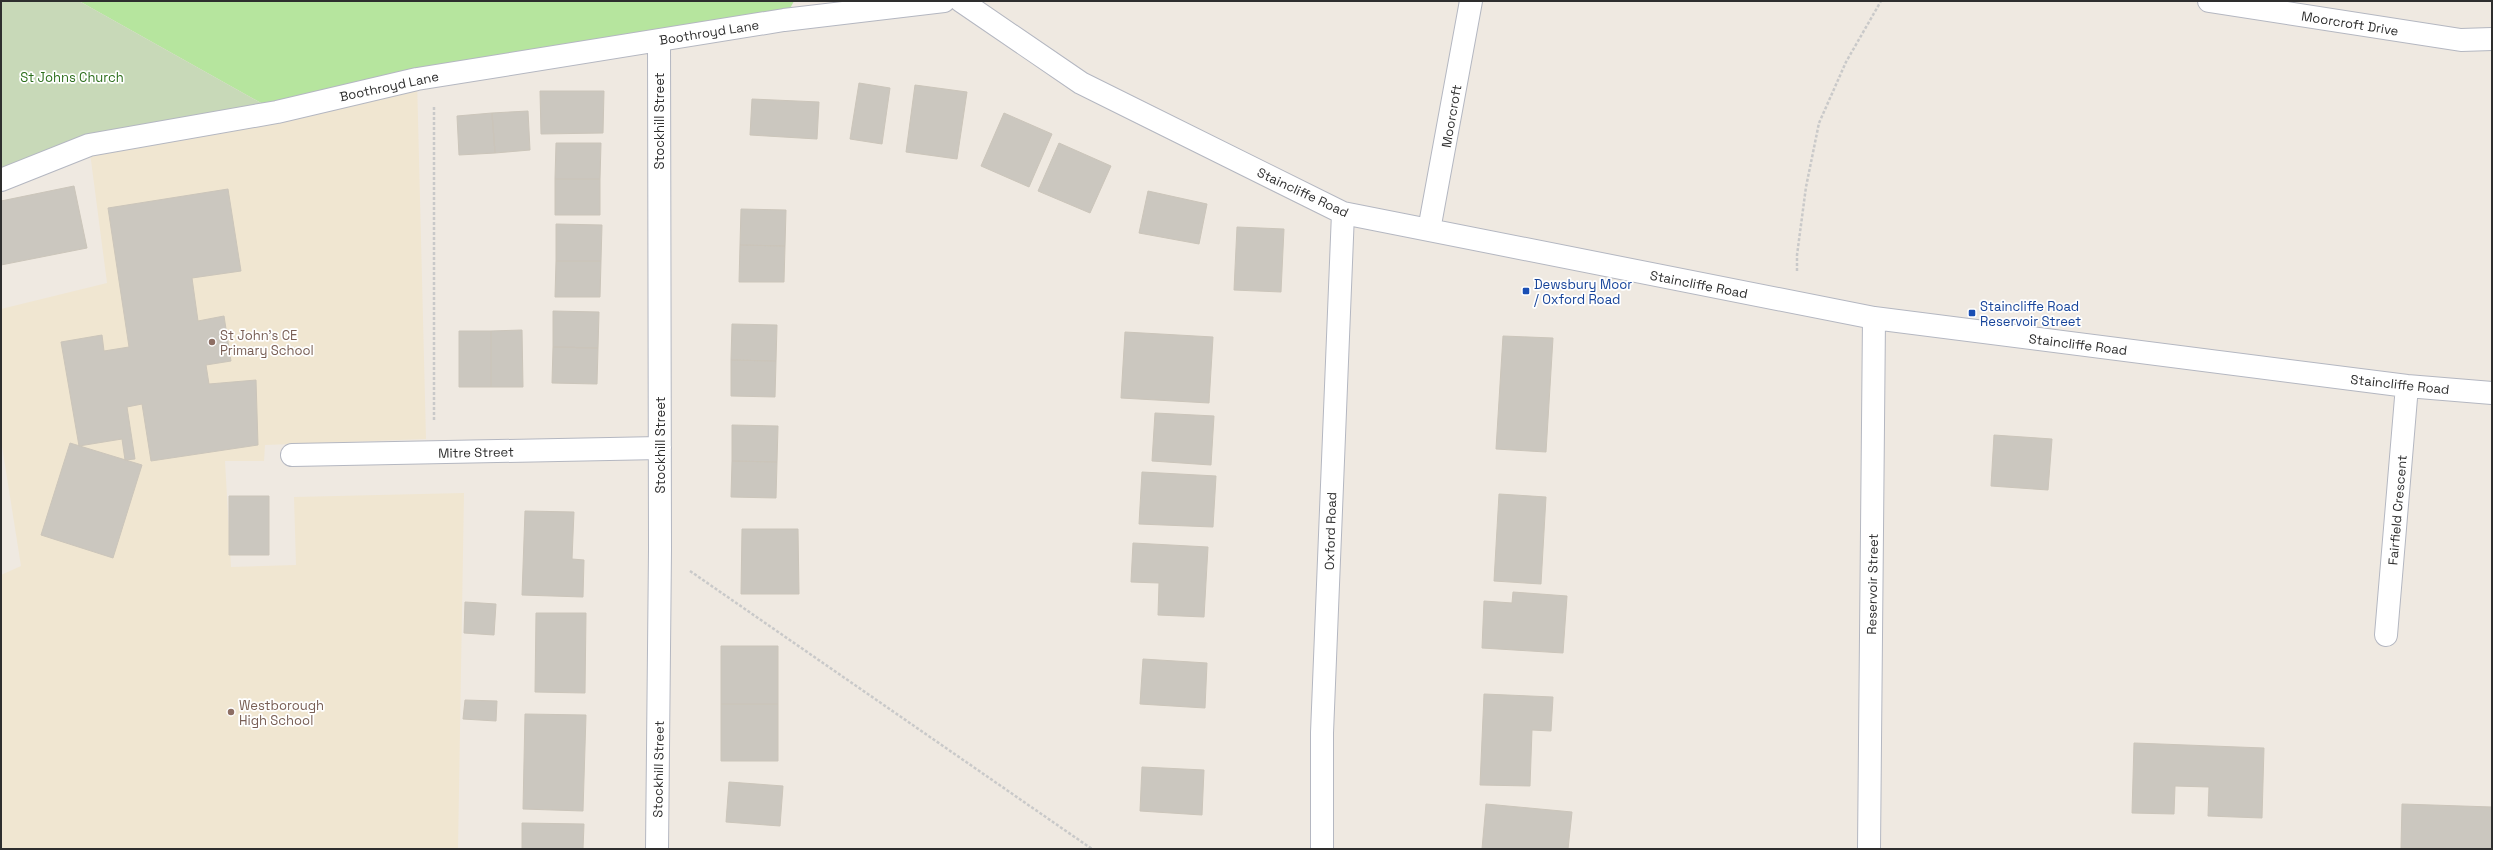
<svg xmlns="http://www.w3.org/2000/svg" width="2493" height="850" viewBox="0 0 2493 850" font-family="'Space Grotesk',sans-serif">
<style>
.education{fill:#f0e6d1}
.green{fill:#b6e59e}
.cemetery{fill:#c8d9b8}
.building{fill:#cbc7bf;stroke:#cbc5ba}
.lines{fill:none;stroke-linecap:round;stroke-linejoin:round}
.minor-casing{stroke:#b4b7c1;stroke-width:24}
.path{stroke:#c9c9c9;stroke-width:2.5;stroke-dasharray:3 2;stroke-linecap:butt}
.minor{stroke:#fff;stroke-width:22}
.transit-dot{fill:#1a4fb4;stroke:#fff;stroke-width:1.5}
.education-dot{fill:#8d6e63;stroke:#fff;stroke-width:1.5}
.labels{text-anchor:middle;stroke-width:3.5;stroke-linejoin:round;paint-order:stroke}
.street-label{font-size:13px;fill:#2e2e2e;stroke:#fff}
.park-label{font-size:13px;fill:#2c6e1b;stroke:#fff}
.transit-label{font-size:13px;fill:#164399;stroke:#fff;text-anchor:start}
.education-label{font-size:13px;fill:#785e54;stroke:#fff;text-anchor:start}
</style>
<rect width="100%" height="100%" fill="#efe9e1"/>
<!-- education -->
<path class="education" d="M417,79L426,439L265,445L264,461H225L231,567L296,565L294,497L464,493L458,849H1V575L21,566L1,440V309L107,283L89,145Z"/>
<!-- green -->
<path class="green" d="M79,1H794L784,20L277,112Z"/>
<!-- cemetery -->
<path class="cemetery" d="M1,1H79L277,112L89,145L1,180Z"/>
<!-- building -->
<path class="building" d="M859,83L890,88L882,144L850,139Z
M915,85L967,92L957,159L906,152Z
M540,91H604L603,133L541,134Z
M752,99L819,102L817,139L750,135Z
M528,111L530,150L495,153L492,113Z
M492,113L495,153L459,155L457,116Z
M1004,113L1052,134L1029,187L981,166Z
M556,143H601L600,179H555Z
M1059,143L1111,166L1090,213L1038,191Z
M555,179H600V215H555Z
M74,186L87,248L1,265V201Z
M228,189L241,271L192,278L198,321L224,316L231,361L206,365L209,384L256,380L258,445L151,461L142,404L127,407L135,459L125,460L122,439L79,446L61,342L102,335L104,351L129,347L108,208Z
M1148,191L1207,204L1199,244L1139,233Z
M741,209L786,210L785,246L740,245Z
M556,224L602,225L601,261H556Z
M1237,227L1284,229L1281,292L1234,290Z
M740,245L785,246L784,282H739Z
M556,261H601L600,297H555Z
M553,311L599,312L598,348L553,347Z
M732,324L777,325L776,361L731,360Z
M522,330L523,387H491V331Z
M459,331H491V387H459Z
M1125,332L1213,337L1209,403L1121,398Z
M1503,336L1553,338L1546,452L1496,449Z
M553,347L598,348L597,384L552,383Z
M731,360L776,361L775,397L731,396Z
M1155,413L1214,416L1211,465L1152,461Z
M732,425L778,426L777,462L732,461Z
M1994,435L2052,439L2048,490L1991,486Z
M70,443L142,465L113,558L41,535Z
M732,461L777,462L776,498L731,497Z
M1142,472L1216,476L1213,527L1139,524Z
M1499,494L1546,497L1541,584L1494,581Z
M229,496H269V555H229Z
M525,511L574,512L572,559L584,560L583,597L522,595Z
M742,529H798L799,594H741Z
M1133,543L1208,547L1204,617L1158,615L1159,583L1131,582Z
M1513,592L1567,596L1563,653L1482,648L1484,601L1512,603Z
M465,602L496,604L494,635L464,633Z
M536,613H586L585,693L535,692Z
M721,646H778V704H721Z
M1143,659L1207,663L1205,708L1140,704Z
M1484,694L1553,697L1551,731L1532,730L1530,786L1480,785Z
M465,700L497,701L496,721L463,719Z
M721,704H778V761H721Z
M525,714L586,715L583,811L523,809Z
M2134,743L2264,748L2262,818L2208,816L2209,787L2175,786L2174,814L2132,813Z
M1142,767L1204,770L1202,815L1140,811Z
M729,782L783,786L780,826L726,822Z
M1486,804L1572,812L1568,849H1482Z
M2402,804L2492,807V849L2401,848Z
M522,823L584,824L583,849H522Z"/>
<g class="lines">
<!-- minor casing -->
<g class="minor-casing">
<path id="minor" d="M961,1L1081,83L1343,213L1874,318L2407,386L2492,393
M2209,1L2461,40L2492,39
M1,180L89,145L277,112L417,79L784,20L944,1
M1429,230L1471,1
M292,455L660,448
M2386,635L2407,386
M657,849L660,550L659,41
M1322,849V733L1343,213
M1869,849L1874,318"/>
</g>
<!-- path -->
<path class="path" d="M434,107V422
M1797,271V255L1806,187L1819,123L1846,62L1881,1
M690,571L1092,849"/>
<!-- minor -->
<use href="#minor" class="minor"/>
</g>
<!-- markers -->
<g class="transit-dot">
<rect x="1522" y="287" width="8" height="8" rx="2"/>
<rect x="1968" y="309" width="8" height="8" rx="2"/>
</g>
<g class="education-dot">
<circle cx="212" cy="342" r="4"/>
<circle cx="231" cy="712" r="4"/>
</g>
<g class="labels">
<!-- street labels -->
<g class="street-label">
<text transform="translate(2350 23) rotate(9)" y="5">Moorcroft Drive</text>
<text transform="translate(709 32) rotate(-9)" y="5">Boothroyd Lane</text>
<text transform="translate(389 86) rotate(-12)" y="5">Boothroyd Lane</text>
<text transform="translate(1451 116) rotate(-80)" y="5">Moorcroft</text>
<text transform="translate(659 121) rotate(-90)" y="5">Stockhill Street</text>
<text transform="translate(1303 192) rotate(25)" y="5">Staincliffe Road</text>
<text transform="translate(1699 284) rotate(11)" y="5">Staincliffe Road</text>
<text transform="translate(2078 344) rotate(7)" y="5">Staincliffe Road</text>
<text transform="translate(2400 384) rotate(6)" y="5">Staincliffe Road</text>
<text transform="translate(660 445) rotate(-90)" y="5">Stockhill Street</text>
<text transform="translate(476 452) rotate(-1)" y="5">Mitre Street</text>
<text transform="translate(2397 510) rotate(-85)" y="5">Fairfield Crescent</text>
<text transform="translate(1330 531) rotate(-88)" y="5">Oxford Road</text>
<text transform="translate(1872 584) rotate(-89)" y="5">Reservoir Street</text>
<text transform="translate(658 769) rotate(-89)" y="5">Stockhill Street</text>
</g>
<!-- park labels -->
<g class="park-label">
<text x="72" y="82">St Johns Church</text>
</g>
<!-- transit labels -->
<g class="transit-label">
<text x="1534" y="289">Dewsbury Moor<tspan x="1534" dy="15">/ Oxford Road</tspan></text>
<text x="1980" y="311">Staincliffe Road<tspan x="1980" dy="15">Reservoir Street</tspan></text>
</g>
<!-- education labels -->
<g class="education-label">
<text x="220" y="340">St John's CE<tspan x="220" dy="15">Primary School</tspan></text>
<text x="239" y="710">Westborough<tspan x="239" dy="15">High School</tspan></text>
</g>
</g>
<!-- border -->
<rect width="2493" height="850" fill="none" stroke="#2e2e2e" stroke-width="4"/>
</svg>
